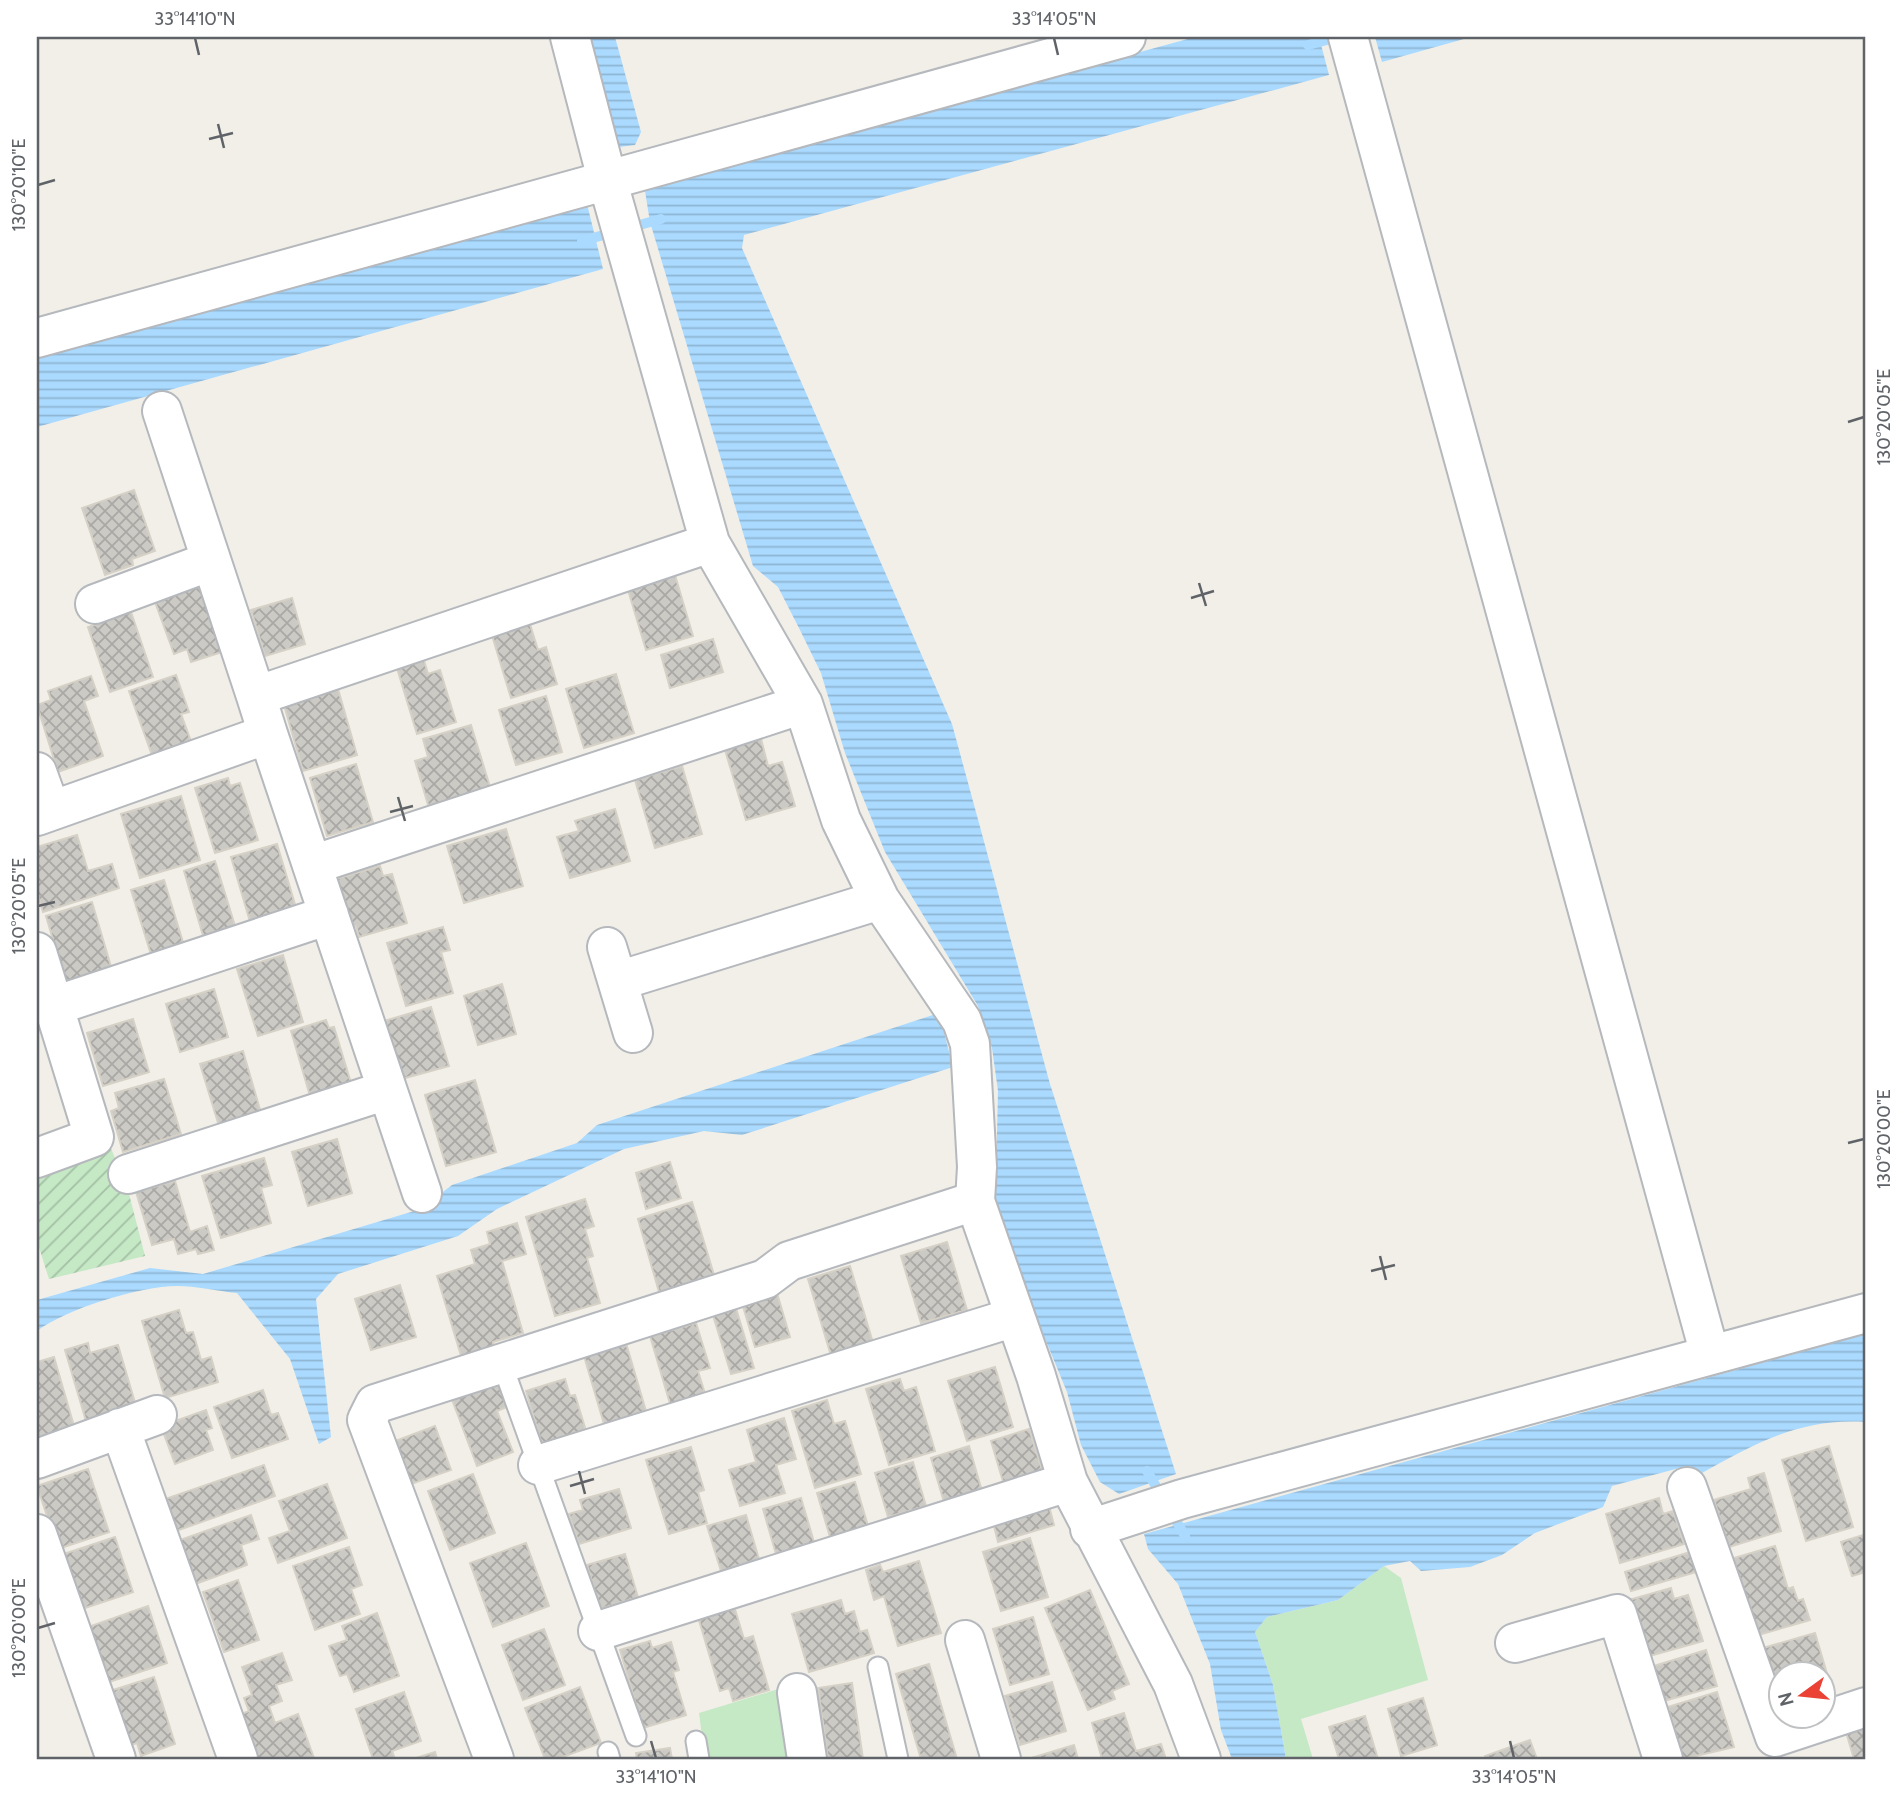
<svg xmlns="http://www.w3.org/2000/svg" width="1903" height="1796" viewBox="0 0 1903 1796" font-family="Cabin,sans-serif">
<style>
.green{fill:#c5e8c5}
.garden{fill:url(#garden-furrows)}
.water{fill:url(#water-rules)}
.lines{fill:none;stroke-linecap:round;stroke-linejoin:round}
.stream{stroke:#aadaff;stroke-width:10}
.building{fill:url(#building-cross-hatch);stroke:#d6d1c6;stroke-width:2}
.service-casing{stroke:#b5b8bc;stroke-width:23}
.minor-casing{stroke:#b5b8bc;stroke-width:42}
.service{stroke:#fff;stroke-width:19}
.minor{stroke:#fff;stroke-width:38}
.ticks{fill:none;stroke:#5f6368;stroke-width:2.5}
.neatline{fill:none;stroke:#5f6368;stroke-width:2.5}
.ticks-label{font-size:18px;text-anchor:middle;fill:#5f6368}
</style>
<defs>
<pattern id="garden-furrows" width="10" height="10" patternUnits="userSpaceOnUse" patternTransform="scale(1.75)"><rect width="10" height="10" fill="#c5e8c5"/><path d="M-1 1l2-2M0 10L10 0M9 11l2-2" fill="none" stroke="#a3c0a4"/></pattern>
<pattern id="water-rules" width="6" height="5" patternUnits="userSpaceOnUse" patternTransform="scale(1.75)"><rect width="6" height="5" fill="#aadaff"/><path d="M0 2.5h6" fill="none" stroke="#8eb4d2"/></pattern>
<pattern id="building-cross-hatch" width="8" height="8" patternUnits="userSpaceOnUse" patternTransform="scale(1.75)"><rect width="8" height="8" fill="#cccac5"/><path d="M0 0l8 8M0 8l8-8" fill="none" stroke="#a9a8a4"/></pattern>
</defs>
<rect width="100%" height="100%" fill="#f1efe8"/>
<!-- green -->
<path class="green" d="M1384,1566L1401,1578L1428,1680L1301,1719L1313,1759H1286L1273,1685L1255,1632L1267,1617L1338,1600Z
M785,1687L795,1759H705L699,1713Z"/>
<!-- garden -->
<path class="garden" d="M110,1146L128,1190L145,1256L49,1279L37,1241V1170Z"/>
<!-- water -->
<path class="water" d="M590,37H615L641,132L635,145L619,147Z
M1195,37H1319L1329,75L744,235L742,248L952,724L1050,1084L1176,1474L1119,1494L1100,1482L1081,1445L1067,1392L995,1217L998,1091L992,1048L978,1006L885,852L845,753L821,673L800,630L778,587L753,566L650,222L645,191L651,186Z
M1375,37H1471L1382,62Z
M587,204L603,269L37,427V359Z
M939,1013L953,1067L742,1135L704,1131L624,1149L497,1209L458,1236L338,1274L316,1299L331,1437L319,1444L290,1359L237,1293C217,1291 196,1286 177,1286C140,1286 66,1309 37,1331V1300L150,1268L203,1274L421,1209L452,1185L577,1143L597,1125Z
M1866,1334V1422C1801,1418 1758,1442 1702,1473L1683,1467L1612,1486L1603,1507L1535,1533L1502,1555L1470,1567L1421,1571L1410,1561L1384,1566L1338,1600L1267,1617L1255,1632L1273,1685L1286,1759H1232L1221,1730L1210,1664L1178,1584L1148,1549L1144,1534Z"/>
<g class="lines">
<!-- stream -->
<path class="stream" d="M1308,45L1338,37
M582,241L661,219
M1147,1471L1185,1536"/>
</g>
<!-- building -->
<path class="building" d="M134,490L155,551L132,559L133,565L105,575L82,508Z
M675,575L693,636L646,650L628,590Z
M201,583L225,651L191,662L187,649L174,654L154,599Z
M292,598L305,644L265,656L251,610Z
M131,612L153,677L110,692L88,627Z
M529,621L538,650L546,647L557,684L511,698L491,632Z
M713,639L723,672L670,688L661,655Z
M423,657L428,674L440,670L456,722L417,734L396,665Z
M616,674L634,733L584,748L566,689Z
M176,675L189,712L181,714L192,744L153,758L129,691Z
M91,676L98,696L84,701L103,756L58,772L37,705L51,700L48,691Z
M338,689L357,755L303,771L284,705Z
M546,696L562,752L516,765L499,710Z
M471,725L491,790L429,808L415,761L428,757L423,739Z
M761,739L768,766L782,762L795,806L746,820L725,750Z
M356,764L373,822L327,836L310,778Z
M682,766L702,834L655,848L635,780Z
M228,778L230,786L240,783L258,840L215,853L195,788Z
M181,796L200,860L140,878L121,814Z
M615,809L630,861L570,878L557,837L579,831L575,821Z
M506,829L523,886L464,903L447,846Z
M77,835L88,871L112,864L119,888L43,912L37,892V847Z
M277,844L297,911L251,925L231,857Z
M215,861L236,929L204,939L184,871Z
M380,866L383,876L392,874L407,923L359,937L356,926L350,927L336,879Z
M164,880L186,952L153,961L131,890Z
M92,902L112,970L66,984L46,916Z
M443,927L450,950L441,952L453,993L406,1006L387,943Z
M283,955L303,1022L258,1036L237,969Z
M502,984L516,1034L478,1045L464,996Z
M214,989L228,1037L180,1052L166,1004Z
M431,1007L449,1066L398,1080L381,1022Z
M133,1019L149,1072L103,1086L87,1033Z
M326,1020L329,1028L334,1027L351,1083L310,1096L291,1031Z
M243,1051L261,1113L219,1126L200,1064Z
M164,1079L181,1134L123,1152L111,1111L119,1108L115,1093Z
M475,1080L496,1152L446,1166L425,1095Z
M337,1139L352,1193L308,1206L292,1152Z
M264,1158L272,1185L261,1188L271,1223L221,1238L202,1176Z
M670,1162L681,1198L646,1209L636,1173Z
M175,1181L190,1232L207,1226L214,1250L198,1254L196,1249L178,1254L174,1239L152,1245L136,1192Z
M585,1199L594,1226L585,1229L593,1256L587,1258L600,1303L555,1316L526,1217Z
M692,1202L714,1275L659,1292L638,1219Z
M517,1223L526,1254L502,1261L523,1333L493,1342L495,1349L462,1359L437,1276L475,1264L471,1250L490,1244L487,1232Z
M947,1242L967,1310L921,1323L901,1256Z
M850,1266L874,1346L832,1359L808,1279Z
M400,1285L416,1337L371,1350L355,1299Z
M777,1293L790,1337L755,1347L742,1303Z
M735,1305L754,1368L731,1374L712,1312Z
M179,1310L186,1333L193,1332L201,1360L211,1357L218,1382L165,1398L142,1321Z
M696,1323L710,1368L698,1371L706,1397L671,1407L650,1336Z
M88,1343L90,1353L118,1345L136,1406L86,1421L65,1350Z
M626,1343L646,1411L604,1424L584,1356Z
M54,1357L76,1433L37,1440V1362Z
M995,1367L1013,1427L967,1441L948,1381Z
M496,1377L507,1407L497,1411L513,1452L477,1466L450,1394Z
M565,1379L570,1396L575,1395L587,1434L543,1448L526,1391Z
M900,1379L904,1391L916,1387L935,1451L889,1465L866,1389Z
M263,1390L271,1415L278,1413L288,1439L232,1458L214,1407Z
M827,1400L834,1424L845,1421L861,1474L815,1488L792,1411Z
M206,1410L212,1428L206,1430L213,1450L175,1464L161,1426Z
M784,1418L796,1459L776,1465L785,1493L740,1506L729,1470L756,1462L747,1430Z
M435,1426L451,1470L411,1484L395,1441Z
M1029,1429L1043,1473L1004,1485L991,1441Z
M969,1446L982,1491L944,1502L931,1458Z
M1829,1446L1853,1527L1806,1541L1782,1460Z
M691,1447L704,1490L698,1492L707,1523L669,1534L646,1460Z
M913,1462L926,1506L888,1517L875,1473Z
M264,1465L275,1496L176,1531L165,1499Z
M88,1469L109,1532L58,1549L37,1486Z
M1764,1473L1781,1531L1729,1547L1714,1500L1751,1489L1748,1478Z
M473,1474L495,1533L450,1550L428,1491Z
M855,1482L868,1526L830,1537L817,1493Z
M327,1484L347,1538L278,1563L269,1538L290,1531L279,1501Z
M619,1489L631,1528L579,1544L569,1514L583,1510L580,1500Z
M801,1498L814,1542L776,1554L763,1509Z
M1659,1498L1663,1514L1673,1511L1684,1544L1620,1563L1606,1514Z
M1049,1506L1054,1525L998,1542L993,1522Z
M251,1515L259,1539L241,1545L247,1565L193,1585L177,1541Z
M746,1515L759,1559L721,1571L707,1526Z
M1866,1534V1572L1852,1576L1841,1542Z
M115,1537L133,1592L82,1609L64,1554Z
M1030,1538L1048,1597L1001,1611L983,1552Z
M526,1543L549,1606L493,1627L470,1563Z
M1775,1546L1788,1589L1793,1587L1798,1601L1803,1599L1810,1620L1755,1636L1731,1559Z
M349,1547L362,1585L351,1589L360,1614L315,1630L293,1566Z
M1690,1552L1696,1572L1631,1591L1625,1572Z
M625,1554L638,1597L600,1609L587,1565Z
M919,1561L941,1633L898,1646L884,1596L874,1600L866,1570L880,1565L883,1572Z
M238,1580L259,1640L224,1652L203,1592Z
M1671,1588L1674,1599L1688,1595L1703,1641L1646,1657L1629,1600Z
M1090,1590L1129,1684L1112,1691L1115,1699L1088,1710L1045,1608Z
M841,1600L845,1614L854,1611L860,1632L867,1630L874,1653L809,1672L792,1614Z
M148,1606L167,1663L106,1683L88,1627Z
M734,1606L744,1639L753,1636L769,1690L733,1701L729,1688L720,1691L698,1617Z
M377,1613L399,1676L354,1692L347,1674L340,1676L329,1646L347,1640L342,1626Z
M1033,1617L1049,1674L1010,1685L993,1629Z
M544,1629L565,1685L523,1700L502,1645Z
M1815,1633L1833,1694L1822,1698V1674H1780V1709L1763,1648Z
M650,1641L652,1648L671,1642L679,1670L673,1672L686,1715L643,1728L620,1650Z
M1706,1650L1717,1686L1664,1701L1654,1666Z
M282,1653L292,1680L276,1685L282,1701L269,1706L275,1723L298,1714L314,1758L254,1759L239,1715L249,1711L244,1698L252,1695L242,1667Z
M929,1664L957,1759H921L896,1674Z
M154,1677L175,1744L141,1756L137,1743L128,1746L110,1691Z
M1052,1682L1066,1731L1020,1745L1005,1696Z
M852,1683L863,1759H828L818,1688Z
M580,1687L601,1743L557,1759H545L525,1708Z
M404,1692L421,1741L392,1751L395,1759H373L356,1709Z
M1717,1692L1734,1747L1683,1759L1668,1707Z
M1423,1698L1437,1745L1401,1756L1388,1709Z
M1124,1713L1136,1751L1161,1744L1166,1759H1102L1092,1723Z
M1365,1716L1378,1759H1339L1329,1727Z
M1866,1725V1759H1854L1846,1732Z
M1530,1740L1537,1759H1486L1485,1756Z
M1074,1745L1078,1759H1028Z
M670,1748L672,1759H637L636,1753Z
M435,1752L437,1759H413Z"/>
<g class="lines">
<!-- service casing -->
<g class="service-casing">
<path id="service" d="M502,1364L636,1736
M878,1667L898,1759
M696,1741L699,1759
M608,1752L610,1759"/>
</g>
<!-- minor casing -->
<g class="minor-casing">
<path id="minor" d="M570,37L607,179L710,543L803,704L841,820L880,900L962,1021L970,1044L977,1167L975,1201L1036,1376L1068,1482L1173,1684L1201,1759
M1348,37L1710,1355
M37,338L1126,37
M162,411L256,696
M95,604L211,561
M268,734L422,1193
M37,772L51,811
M37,816L268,734L256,696L710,543
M312,865L803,704
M607,947L633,1033
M37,952L94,1137L37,1158
M618,981L880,900
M54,1006L329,915
M128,1174L387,1090
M120,1428L238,1759
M37,1459L157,1415
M538,1465L1015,1317
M1687,1487L1775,1737L1866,1707
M1090,1529L1182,1499L1866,1313
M37,1534L116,1759
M598,1631L1068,1482
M965,1640L1001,1759
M1515,1643L1617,1614L1663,1759
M797,1693L807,1759
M494,1759L367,1420L375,1404L765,1279L789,1261L975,1201"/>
</g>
<!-- service -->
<use href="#service" class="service"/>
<!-- minor -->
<use href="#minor" class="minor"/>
</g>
<!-- ticks -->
<path class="ticks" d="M195,38L199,55M1054,38L1058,55M218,124L224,148M209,139L233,133M38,185L55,180M1848,422L1864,417M1199,583L1206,606M1191,598L1214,591M398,797L405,821M390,812L413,806M38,906L55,902M1848,1143L1864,1139M1380,1256L1386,1280M1371,1271L1395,1265M579,1471L585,1494M570,1486L594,1479M38,1628L55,1623M651,1741L656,1758M1510,1741L1514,1758"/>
<!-- border -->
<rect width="1903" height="1796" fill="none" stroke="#ffffff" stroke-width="77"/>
<!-- north arrow -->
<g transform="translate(1802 1695) rotate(255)"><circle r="33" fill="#ffffff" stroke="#bfc1c3" stroke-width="2"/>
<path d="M0-5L12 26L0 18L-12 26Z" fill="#ea4335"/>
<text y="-10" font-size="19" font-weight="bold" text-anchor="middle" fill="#5f6368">N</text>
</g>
<rect x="38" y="38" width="1826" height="1720" class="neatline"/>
<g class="ticks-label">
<text x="195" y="25">33°14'10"N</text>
<text x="1054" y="25">33°14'05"N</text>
<text transform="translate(19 185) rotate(-90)" y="6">130°20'10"E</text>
<text transform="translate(1884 417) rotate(-90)" y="6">130°20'05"E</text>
<text transform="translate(19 906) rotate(-90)" y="6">130°20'05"E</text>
<text transform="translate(1884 1139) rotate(-90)" y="6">130°20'00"E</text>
<text transform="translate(19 1628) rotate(-90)" y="6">130°20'00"E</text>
<text x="656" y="1783">33°14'10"N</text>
<text x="1514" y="1783">33°14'05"N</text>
</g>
</svg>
